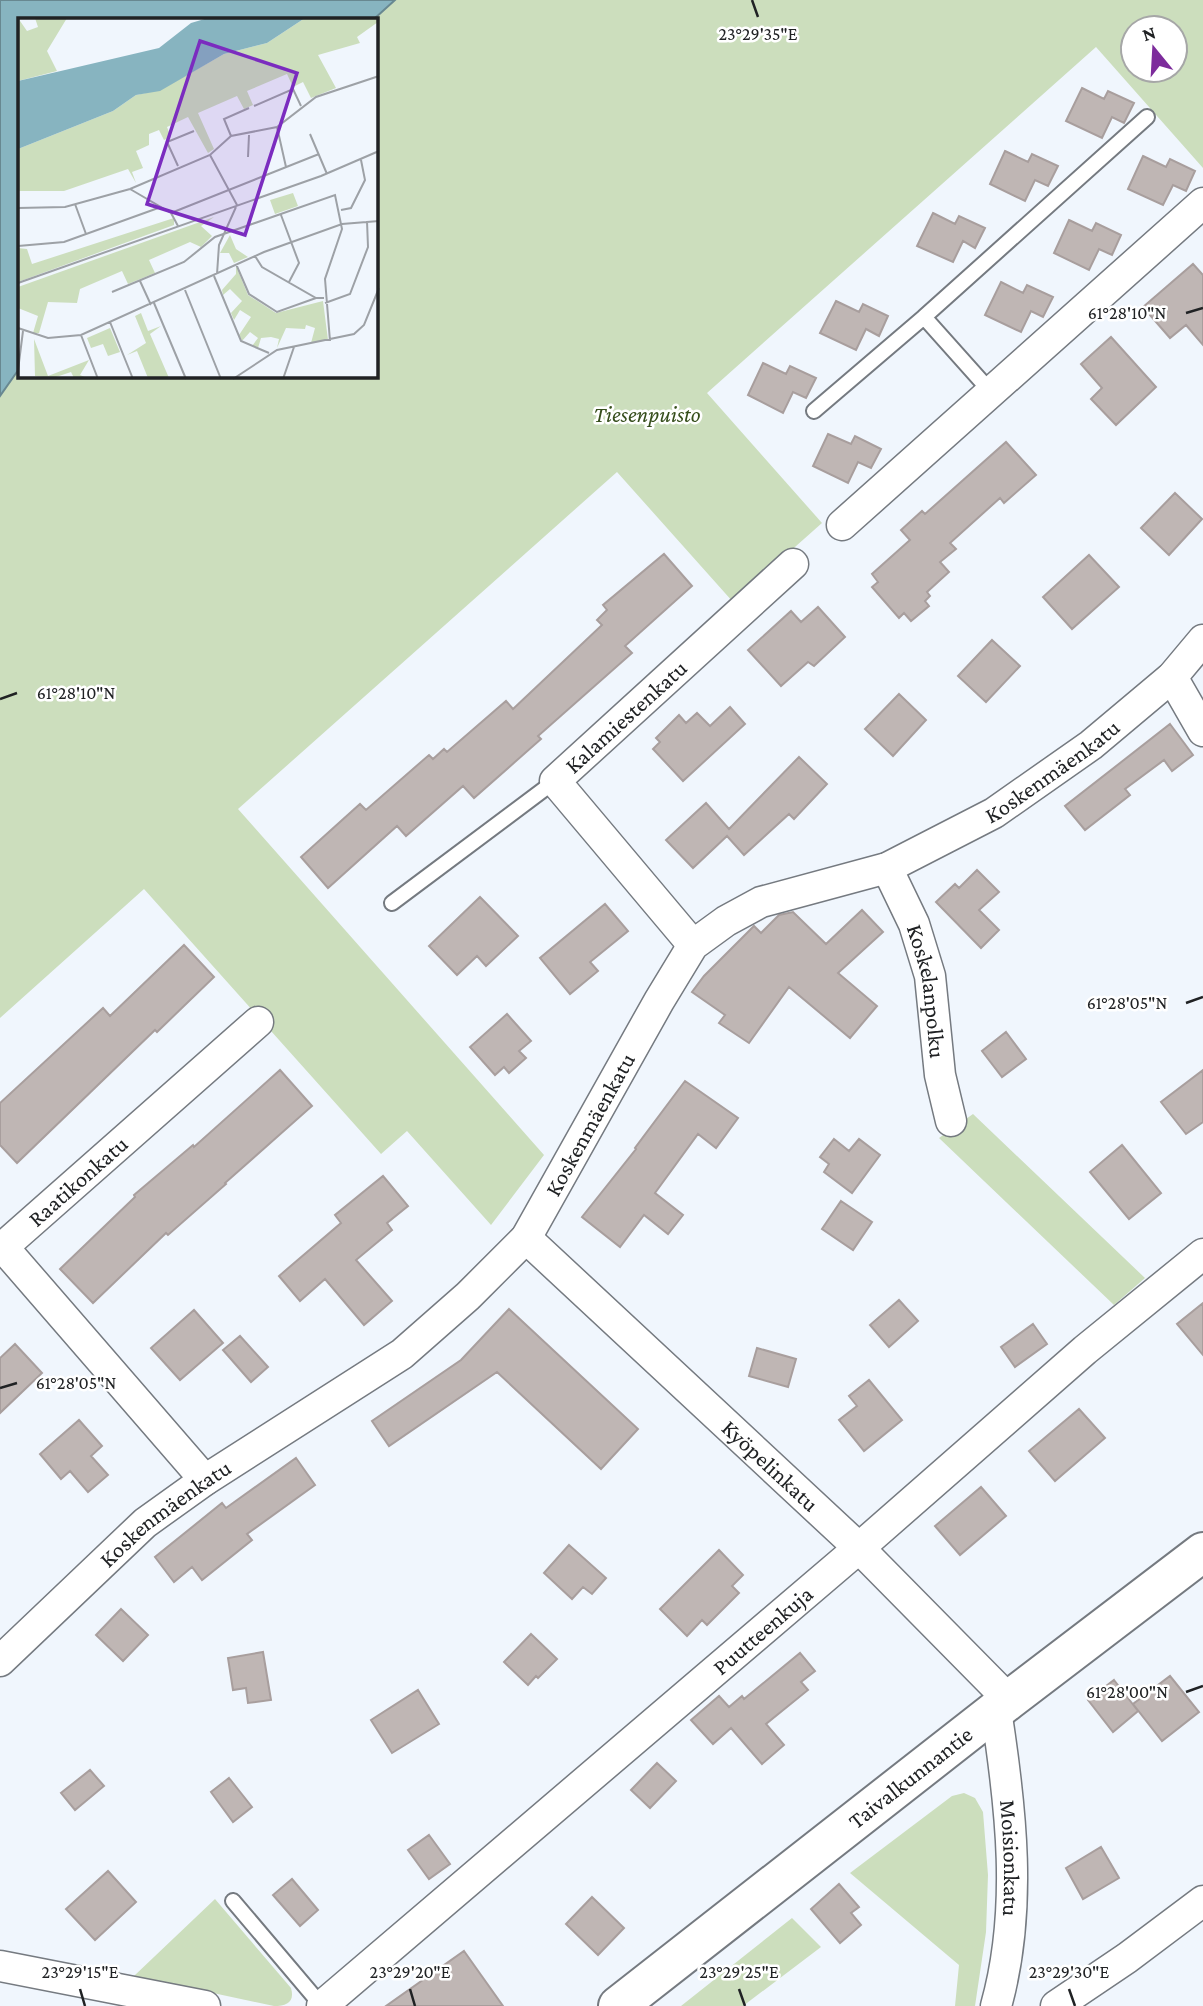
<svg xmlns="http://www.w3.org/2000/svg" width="1203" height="2006" viewBox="0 0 1203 2006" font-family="'Crimson Pro',serif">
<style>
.green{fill:#ccdebd;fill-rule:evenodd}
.water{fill:#87b4c0;stroke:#688891;stroke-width:2}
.building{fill:#bfb6b4;stroke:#a89e9d;stroke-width:2}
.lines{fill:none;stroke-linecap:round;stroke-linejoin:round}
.service-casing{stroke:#757a80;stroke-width:18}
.minor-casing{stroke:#757a80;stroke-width:33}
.secondary-casing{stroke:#757a80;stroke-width:42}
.service{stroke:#fff;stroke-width:14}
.minor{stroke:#fff;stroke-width:30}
.secondary{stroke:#fff;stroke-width:38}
.ticks{fill:none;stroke:#202224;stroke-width:2.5}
.labels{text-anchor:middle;stroke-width:5;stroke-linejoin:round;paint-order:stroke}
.park-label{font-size:23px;font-style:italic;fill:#364e1c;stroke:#fff}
.street-label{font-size:23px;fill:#202224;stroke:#fff}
.inset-road{fill:none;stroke:#9da1a6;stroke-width:2}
.view{fill:#7b2cbf;fill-opacity:0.15;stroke:#7b2cbf;stroke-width:3.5}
.inset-edge{fill:none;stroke:#202224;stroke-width:3.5}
.ticks-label{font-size:18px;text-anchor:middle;fill:#202224;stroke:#fff;stroke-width:5;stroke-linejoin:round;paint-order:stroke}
</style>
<rect width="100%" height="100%" fill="#f0f6fd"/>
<!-- green -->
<path class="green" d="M395,0H1203V168L1096,47L707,393L822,523L733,602L617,472L238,809L544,1155L491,1225L407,1131L381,1154L144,889L0,1018V396L19,369V376H376V19H374ZM1133,28H1175V70H1133Z
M973,1114L1145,1278L1114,1305L939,1138Z
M964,1793L975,1798L983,1812L988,1875L986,1932L975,2006H955L959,1965L850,1873L952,1796Z
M215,1899L291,1988C295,2002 287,2006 274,2006L134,1976Z
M792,1918L821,1947L743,2006H681Z"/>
<!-- water -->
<path class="water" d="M0,0H395L374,19H19V369L0,396Z"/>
<!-- building -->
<path class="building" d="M1082,88L1104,99L1108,91L1134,103L1124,123L1112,117L1102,138L1066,121Z
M1005,151L1028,162L1032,154L1058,166L1048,186L1035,180L1025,201L990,184Z
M1143,156L1166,167L1170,159L1195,171L1186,191L1173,185L1163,205L1128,189Z
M933,213L955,224L959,216L985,228L975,248L963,241L953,262L917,246Z
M1069,220L1092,231L1096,223L1121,235L1112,255L1099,249L1089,270L1054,253Z
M1193,264L1203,275V345L1186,325L1170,338L1143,307Z
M1001,282L1023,293L1027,285L1053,297L1043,317L1031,311L1021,332L985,315Z
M836,301L859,312L863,304L888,316L879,336L866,329L856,350L820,333Z
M1111,337L1156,387L1116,425L1091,399L1102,388L1081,364Z
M763,363L786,374L790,366L816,378L806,398L793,392L783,413L748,395Z
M828,434L851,444L855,436L881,449L871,468L858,462L848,483L813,466Z
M1006,442L1036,475L1004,503L1000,498L950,543L956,549L940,562L949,572L927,592L930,596L925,601L929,606L911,621L904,613L899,618L872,587L878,582L872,574L910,540L901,530L922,511L925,514Z
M1175,493L1202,519L1169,555L1141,528Z
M664,554L692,586L625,646L632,653L538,736L541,739L474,798L463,786L406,836L397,826L328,888L301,857L360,804L366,810L429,755L433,759L444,749L447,752L506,701L513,709L602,625L597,620L607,610L603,605Z
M1089,555L1119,587L1072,629L1043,597Z
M818,607L845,637L814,666L808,662L781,686L748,650L791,611L801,622Z
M992,640L1020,666L986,702L958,676Z
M899,694L926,720L893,756L865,729Z
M730,707L745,724L683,781L653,749L660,742L656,738L679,715L686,723L697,713L710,726Z
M1170,724L1193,755L1172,771L1164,760L1125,789L1130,795L1085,830L1065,806Z
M799,757L827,784L794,819L789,814L744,855L727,836L693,868L666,840L706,803L729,829Z
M977,870L999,892L979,910L999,930L981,948L936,902L955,884L959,888Z
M480,897L518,936L486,966L477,956L457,975L429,946Z
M605,904L628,931L590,962L598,971L570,994L540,958Z
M862,910L883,932L838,973L877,1006L850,1038L789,987L749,1043L719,1023L725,1015L692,992L704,976L754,926L761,933L779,915L793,912L826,944Z
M184,945L214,977L157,1032L155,1030L17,1163L0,1145V1103L103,1008L110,1016Z
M507,1014L531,1041L519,1051L526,1058L509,1073L504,1067L495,1075L470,1047Z
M1006,1032L1026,1059L1002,1077L982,1051Z
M280,1070L312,1106L225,1183L226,1184L168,1235L166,1233L93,1303L60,1269L135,1197L134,1195L193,1145L194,1147Z
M1203,1070V1122L1186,1134L1161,1102Z
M685,1081L738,1118L716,1148L698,1134L655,1193L683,1215L668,1234L644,1215L620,1247L582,1217L636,1149L635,1148Z
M834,1139L849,1151L859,1139L880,1155L852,1193L824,1172L829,1164L820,1157Z
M1122,1145L1161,1193L1129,1219L1090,1172Z
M383,1176L408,1206L387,1223L392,1230L356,1260L392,1301L364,1325L325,1279L300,1301L279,1276L341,1223L335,1215Z
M841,1201L872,1222L853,1250L822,1229Z
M899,1300L918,1321L889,1347L870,1325Z
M1203,1303V1355L1177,1324Z
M509,1309L638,1429L601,1469L497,1372L389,1446L372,1421L461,1360Z
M194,1310L223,1343L180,1380L151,1348Z
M1033,1324L1047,1344L1015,1367L1001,1347Z
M240,1336L268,1367L251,1382L223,1350Z
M15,1344L42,1373L0,1413V1358Z
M757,1348L796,1359L788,1387L749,1376Z
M869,1380L902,1420L864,1451L839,1420L857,1406L849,1396Z
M1079,1409L1105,1438L1055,1481L1029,1451Z
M79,1420L102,1446L91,1456L108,1475L88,1492L70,1471L61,1479L40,1454Z
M296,1458L315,1485L247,1534L252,1540L202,1580L192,1567L174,1582L155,1557L222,1503L226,1508Z
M981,1487L1006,1516L960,1555L935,1526Z
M569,1545L606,1578L592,1594L583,1587L572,1599L544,1573Z
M719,1550L743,1575L732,1586L739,1593L707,1625L702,1620L687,1636L660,1609Z
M121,1609L148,1635L123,1661L96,1635Z
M531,1634L557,1659L538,1678L536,1676L528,1685L504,1662Z
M263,1652L271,1700L248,1703L246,1688L233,1690L228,1658Z
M800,1653L815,1671L801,1682L808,1690L766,1724L784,1745L762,1764L731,1728L713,1744L691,1720L719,1696L729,1707L742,1696L744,1699Z
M1170,1676L1199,1712L1162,1741L1133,1704Z
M1114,1680L1138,1711L1113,1732L1088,1700Z
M418,1690L439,1724L392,1753L371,1720Z
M657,1763L676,1781L650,1808L631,1790Z
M90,1770L104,1786L75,1810L61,1793Z
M229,1778L252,1807L233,1822L211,1792Z
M429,1835L450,1864L429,1879L408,1850Z
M1101,1847L1119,1878L1083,1899L1066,1868Z
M108,1871L136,1902L95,1940L66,1909Z
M292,1879L318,1910L300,1926L273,1895Z
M839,1884L859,1907L851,1913L861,1925L840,1943L811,1909Z
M592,1897L624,1928L598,1955L566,1924Z
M464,1951L503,2006H386Z"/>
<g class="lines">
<!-- service casing -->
<g class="service-casing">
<path id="service" d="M924,317L1147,117
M814,411L924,317L991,392
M392,903L555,781
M233,1901L322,2006"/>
</g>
<!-- minor casing -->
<g class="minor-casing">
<g id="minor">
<path d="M842,525L1203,203"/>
<path d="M1172,677L1203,731"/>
<path id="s1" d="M887,868L914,924L930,976L940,1075L951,1121"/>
<path id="s2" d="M693,945L555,781L793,564"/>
<path id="s3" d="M526,1238L859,1548L1009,1700"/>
<path id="s4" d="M205,1480L3,1247L258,1022"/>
<path id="s5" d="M0,1661L145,1523L205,1480L402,1354L468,1296L526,1238L659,1001L693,945L726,921L761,902L887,868L994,813L1091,745L1172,677L1203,640"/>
<path id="s6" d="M996,1710C1011,1807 1023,1910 996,2006"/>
<path d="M0,1966L205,2006"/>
<path id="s7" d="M322,2006L859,1548L1085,1350L1203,1254"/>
<path d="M1056,2006L1127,1958L1203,1901"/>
</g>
</g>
<!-- secondary casing -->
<g class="secondary-casing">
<g id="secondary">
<path id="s8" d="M618,2006L1009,1700L1203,1552"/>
</g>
</g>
<!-- service -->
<use href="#service" class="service"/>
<!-- minor -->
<use href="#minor" class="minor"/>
<!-- secondary -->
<use href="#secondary" class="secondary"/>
</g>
<!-- ticks -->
<path class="ticks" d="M752,0L758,17M1186,313L1203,308M0,699L17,693M1186,1003L1203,997M0,1388L17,1383M1186,1692L1203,1686M80,1989L85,2006M410,1989L415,2006M739,1989L745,2006M1069,1989L1075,2006"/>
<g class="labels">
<!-- park labels -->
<g class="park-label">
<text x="647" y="422">Tiesenpuisto</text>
</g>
<!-- street labels -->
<g class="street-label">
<text dy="8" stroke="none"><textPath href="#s2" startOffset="310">Kalamiestenkatu</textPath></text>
<text dy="8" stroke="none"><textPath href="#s5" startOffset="1418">Koskenmäenkatu</textPath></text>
<text dy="8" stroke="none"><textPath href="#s1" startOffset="131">Koskelanpolku</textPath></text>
<text dy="8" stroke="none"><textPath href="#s5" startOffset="808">Koskenmäenkatu</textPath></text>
<text dy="8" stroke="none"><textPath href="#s4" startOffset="408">Raatikonkatu</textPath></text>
<text dy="8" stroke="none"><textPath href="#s3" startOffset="334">Kyöpelinkatu</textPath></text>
<text dy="8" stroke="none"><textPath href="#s5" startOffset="222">Koskenmäenkatu</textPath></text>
<text dy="8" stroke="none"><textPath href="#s7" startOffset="579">Puutteenkuja</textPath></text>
<text dy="8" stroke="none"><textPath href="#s8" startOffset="371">Taivalkunnantie</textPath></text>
<text dy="8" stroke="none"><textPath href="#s6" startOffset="149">Moisionkatu</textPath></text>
</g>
</g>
<!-- overview -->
<g transform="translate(18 18)">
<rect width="360" height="360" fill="#f0f6fd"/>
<path d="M0,0L9,13L20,9L17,0H49L29,33L39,53L0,63ZM287,0H358L360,4L339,19L342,25L300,37L318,70L293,80L285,64L275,69L269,56L229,73L235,87L226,91L219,78L180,95L196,131L190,135L170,99L149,109L153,119L146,122L141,112L131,116V127L118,133L125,150L114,154L118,165L110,151L46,173H0V131L95,93L118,77L142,72L206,36L249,25ZM275,175L280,188L257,196L252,182ZM196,199L183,208L194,218L183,229L172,224L131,242L137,255L110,266L104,253L62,271L59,285L30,284L21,315H15L20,298L0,290V269ZM156,200V207L0,264V230L9,231L14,246ZM212,217L218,231L230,239L216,245L211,235H202ZM218,248L230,277L258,295L305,283L310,322L293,325L297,310L288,307L287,311L268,310L259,330L261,321L253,319L243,320L240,330L234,328L240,320L232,314L224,323L221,317L233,299L222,292L216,302L213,295L224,283L212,271L205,277L204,272L218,256ZM123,295L130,313L143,308L132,316L151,360H130L119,333L109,337L128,325L117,298ZM92,310L102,334L90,338L85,326L73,330L69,320ZM16,321L30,358L71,342L62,357L69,360H56L53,354L35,360L17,358Z" fill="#ccdebd"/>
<path d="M190,0H287L249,25L206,36L142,73L118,77L95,93L0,131V63L141,30L173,5Z" fill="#87b4c0"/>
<path class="inset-road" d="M236,88L275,71L283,88M259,109L268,149M292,116L309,156M213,118L206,101L231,90M192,137L219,187M230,139L231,117M160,148L149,124L176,113M112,171L153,195L160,208M57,186L68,216M0,190L47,189L112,171L192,137L213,118L259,109L298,79L361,58M323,192L333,190L347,162L343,142M153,195L301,136M263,197L281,245L271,264M0,228L46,224L143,189M237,238L244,249L298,280H306M218,246L231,276L259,294L298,280M199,256L201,227L218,189M196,258L223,323L251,335M122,263L133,287M0,265L303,158L361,133M167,272L203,361M94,274L166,244L197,219L317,177L324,211L307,261L312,323M136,285L168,361M307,285L332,276L350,229L349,203M92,304L115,361M0,310L30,320L63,317L246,234L324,206L361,203M63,317L80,361M0,352L5,313M215,361L259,332L336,316L346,307L361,270M265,361L276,329"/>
<path class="view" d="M182,23L279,55L227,217L129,186Z"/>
<rect width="360" height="360" class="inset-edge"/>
</g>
<g class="ticks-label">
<text x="758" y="40">23°29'35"E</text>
<text x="1127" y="319">61°28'10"N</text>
<text x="76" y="699">61°28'10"N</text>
<text x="1127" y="1009">61°28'05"N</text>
<text x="76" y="1389">61°28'05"N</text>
<text x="1127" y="1698">61°28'00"N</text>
<text x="80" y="1978">23°29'15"E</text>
<text x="410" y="1978">23°29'20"E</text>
<text x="739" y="1978">23°29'25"E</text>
<text x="1069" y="1978">23°29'30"E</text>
</g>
<!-- north arrow -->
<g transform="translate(1154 49) rotate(342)"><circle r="33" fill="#ffffff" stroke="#a6a7a7" stroke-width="2"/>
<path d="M0-5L12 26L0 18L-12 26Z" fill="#7d2c9c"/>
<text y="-10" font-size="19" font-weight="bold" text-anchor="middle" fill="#202224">N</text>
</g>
</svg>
